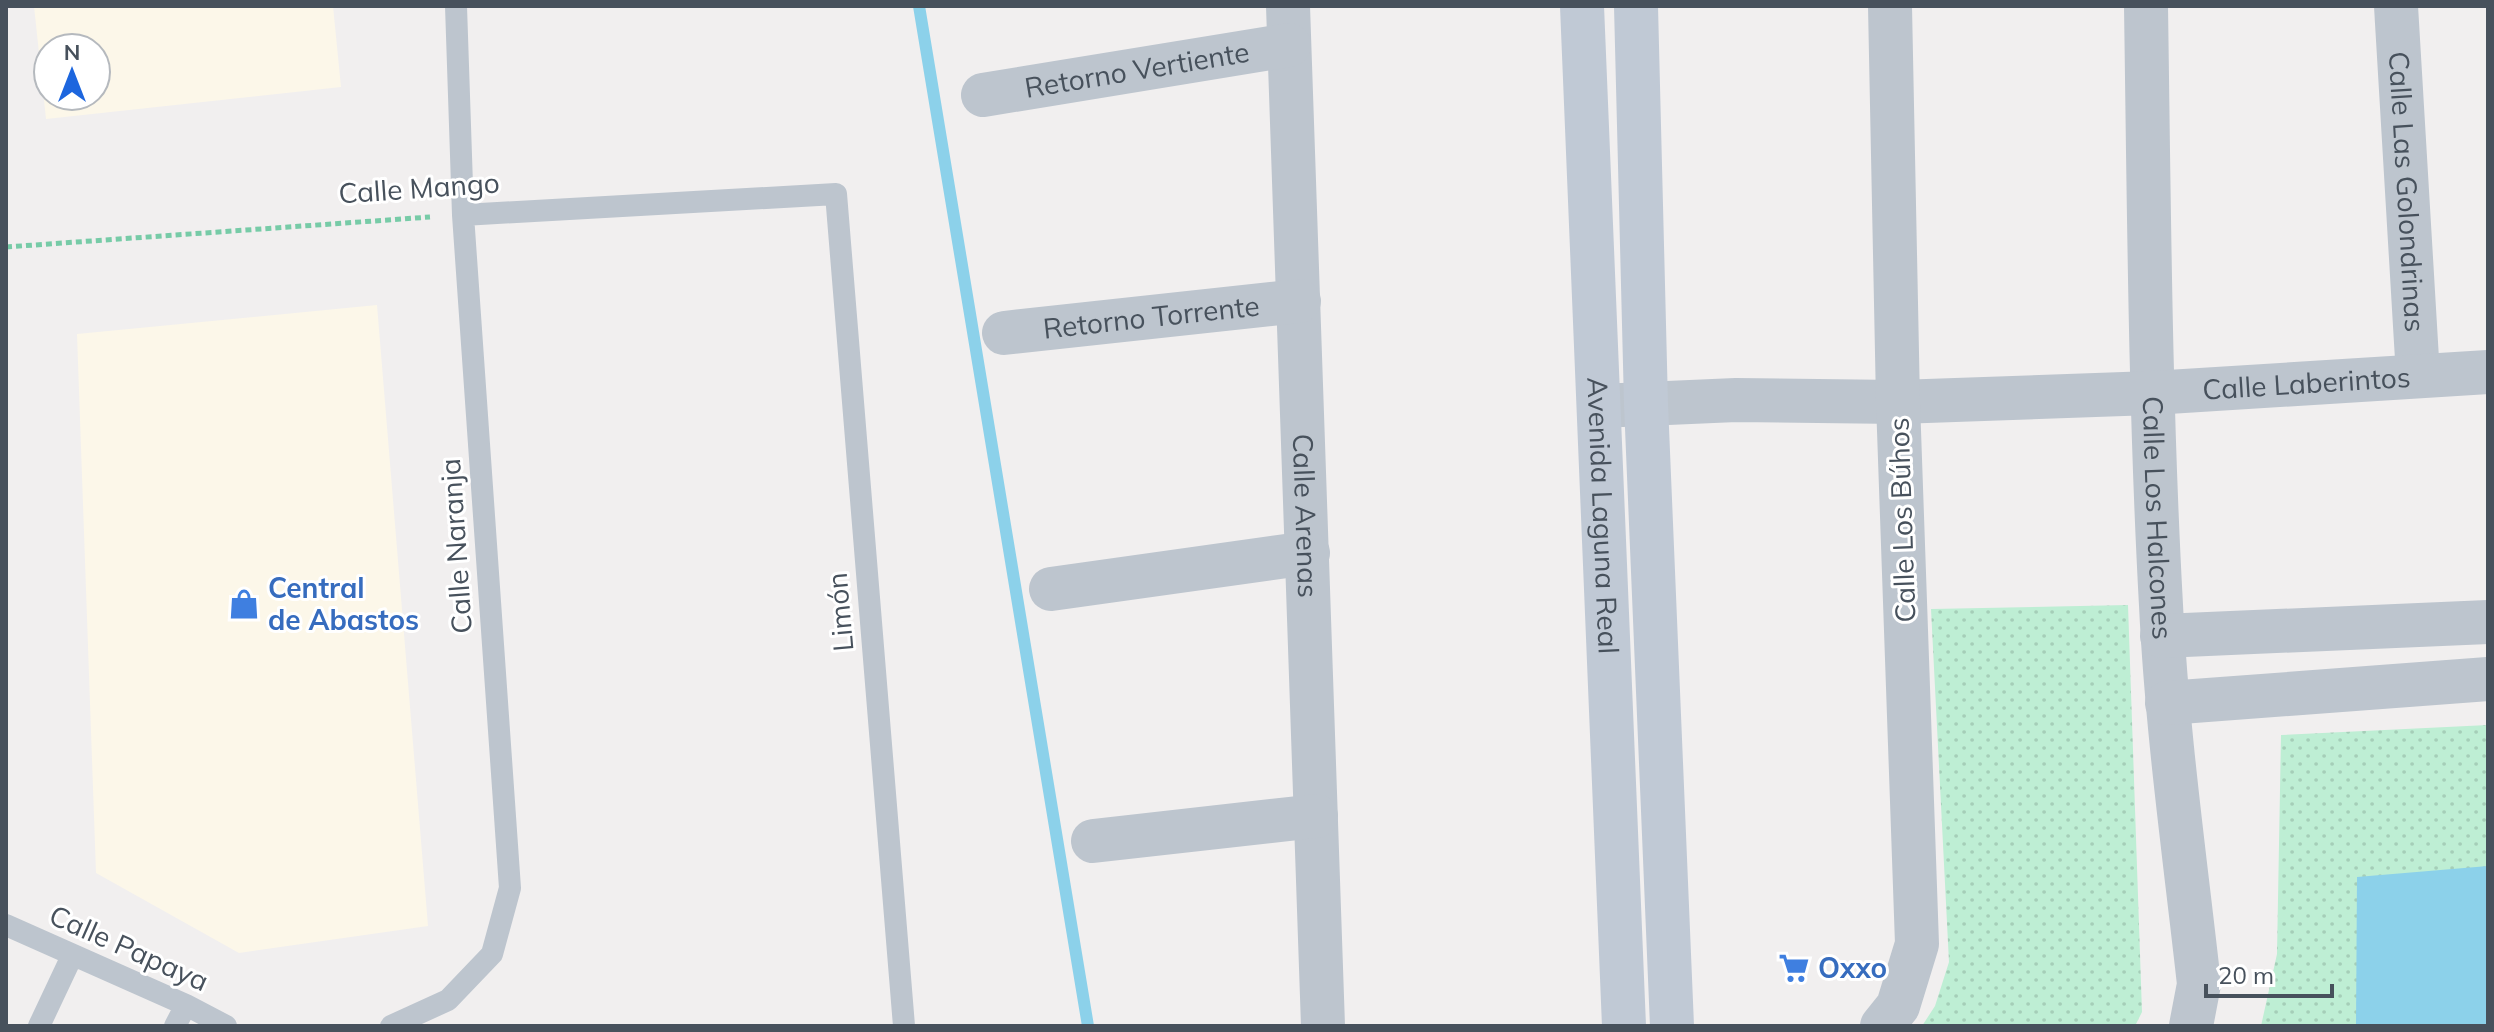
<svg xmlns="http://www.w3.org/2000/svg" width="2494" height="1032" viewBox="0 0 2494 1032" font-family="Mulish,sans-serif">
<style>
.commercial{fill:#fcf7e9;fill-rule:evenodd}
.park{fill:url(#park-dots)}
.water{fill:#8cd1ea}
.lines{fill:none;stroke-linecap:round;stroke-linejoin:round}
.stream{stroke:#8cd1ea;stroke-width:12}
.path{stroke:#77cba7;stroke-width:5;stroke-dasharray:6 4;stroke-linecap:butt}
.lane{stroke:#bdc5ce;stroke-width:22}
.street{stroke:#bdc5ce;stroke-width:44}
.secondary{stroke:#c0c9d5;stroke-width:44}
.labels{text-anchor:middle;stroke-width:6;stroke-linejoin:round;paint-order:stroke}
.street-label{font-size:28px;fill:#47515c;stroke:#fff}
.shop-label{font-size:28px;font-weight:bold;fill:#366cbe;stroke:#fff;text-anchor:start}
</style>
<defs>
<pattern id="park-dots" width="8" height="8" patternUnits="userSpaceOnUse" patternTransform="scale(2)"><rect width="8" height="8" fill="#beeed4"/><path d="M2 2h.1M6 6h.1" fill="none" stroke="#a5ceb8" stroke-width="1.8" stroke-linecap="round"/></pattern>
</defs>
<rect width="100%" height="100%" fill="#f1efef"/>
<!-- commercial -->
<path class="commercial" d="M34,6H333L341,87L46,119ZM48,48H96V96H48Z
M377,305L428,926L239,953L96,873L77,334Z"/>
<!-- park -->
<path class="park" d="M2128,605L2142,1012L2135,1026H1922L1935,1006L1949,962L1931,609Z
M2488,725V1026H2261L2277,954L2281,735Z"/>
<!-- water -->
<path class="water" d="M2488,866V1026H2356L2357,877Z"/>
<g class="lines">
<!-- stream -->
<path class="stream" d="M919,6L1088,1026"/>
<!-- path -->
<path class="path" d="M6,247L430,217"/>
<!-- lane -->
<path class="lane" d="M463,215L836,194L904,1026
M6,925L186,1005L226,1026
M39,1026L72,956
M175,1026L186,1005
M391,1026L448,1000L492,954L510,888L463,215L456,6"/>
<!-- street -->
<g class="street">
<path id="s1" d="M1288,6L1323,1026"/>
<path id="s2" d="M2146,6C2149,206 2150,406 2161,605C2167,732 2185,858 2199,984L2191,1026"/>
<path id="s3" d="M2396,6L2418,376"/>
<path id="s4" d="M983,95L1289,45"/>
<path id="s5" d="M1004,333L1299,301"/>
<path id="s6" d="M1599,406L1736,400L1898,402L2152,393L2488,372"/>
<path d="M1051,589L1308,553"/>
<path d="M2162,636L2488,622"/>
<path d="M2167,703L2488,679"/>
<path d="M1093,841L1316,816"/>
<path d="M1882,1026L1898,1006L1917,944L1898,402L1890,6"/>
</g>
<!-- secondary -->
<g class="secondary">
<path id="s7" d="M1582,6L1624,1026"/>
<path d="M1636,6L1646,404L1672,1026"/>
</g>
</g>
<!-- icons -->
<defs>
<g id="shop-bare" transform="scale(2.4)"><path d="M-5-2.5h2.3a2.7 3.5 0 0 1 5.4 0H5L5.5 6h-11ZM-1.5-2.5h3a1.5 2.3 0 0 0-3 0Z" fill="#3f7fe0" stroke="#fff" stroke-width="2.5" paint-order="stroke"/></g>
<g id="supermarket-bare" transform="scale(2.4)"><path d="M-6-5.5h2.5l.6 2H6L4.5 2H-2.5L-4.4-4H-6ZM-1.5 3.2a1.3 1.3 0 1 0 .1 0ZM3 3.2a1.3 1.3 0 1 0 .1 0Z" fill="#3f7fe0" stroke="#fff" stroke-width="2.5" paint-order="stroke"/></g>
</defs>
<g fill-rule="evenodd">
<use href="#shop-bare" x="244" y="604"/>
<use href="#supermarket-bare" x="1794" y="968"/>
</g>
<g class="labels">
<!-- street labels -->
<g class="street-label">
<text dy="10" stroke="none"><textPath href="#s4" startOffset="156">Retorno Vertiente</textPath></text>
<text transform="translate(419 188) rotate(-4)" y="10">Calle Mango</text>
<text dy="10" stroke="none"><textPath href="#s3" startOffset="186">Calle Las Golondrinas</textPath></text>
<text dy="10" stroke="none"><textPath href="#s5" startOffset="148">Retorno Torrente</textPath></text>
<text dy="10" stroke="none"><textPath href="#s6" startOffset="708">Calle Laberintos</textPath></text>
<text dy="10" stroke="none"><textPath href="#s1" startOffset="510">Calle Arenas</textPath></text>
<text dy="10" stroke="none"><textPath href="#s7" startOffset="510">Avenida Laguna Real</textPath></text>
<text dy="10" stroke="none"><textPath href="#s2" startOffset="512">Calle Los Halcones</textPath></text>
<text transform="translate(1902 520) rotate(-92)" y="10">Calle Los Búhos</text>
<text transform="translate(456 546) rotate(-94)" y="10">Calle Naranja</text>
<text transform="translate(840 612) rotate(-95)" y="10">Limón</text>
<text transform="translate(129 948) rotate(24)" y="10">Calle Papaya</text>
</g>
<!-- shop labels -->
<g class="shop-label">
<text x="268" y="598">Central<tspan x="268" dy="32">de Abastos</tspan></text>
<text x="1818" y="978">Oxxo</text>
</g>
</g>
<!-- border -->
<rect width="2494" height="1032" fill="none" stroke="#47515c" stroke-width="16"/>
<!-- north arrow -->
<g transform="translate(72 72)"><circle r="38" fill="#ffffff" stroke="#b5b9be" stroke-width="2"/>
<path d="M0-6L14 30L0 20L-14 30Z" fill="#1d66de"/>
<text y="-12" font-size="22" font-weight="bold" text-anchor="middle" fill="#47515c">N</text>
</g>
<!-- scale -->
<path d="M2206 984v12h126v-12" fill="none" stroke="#47515c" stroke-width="4"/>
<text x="2218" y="984" font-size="24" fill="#47515c" stroke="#ffffff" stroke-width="6" paint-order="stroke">20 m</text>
</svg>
